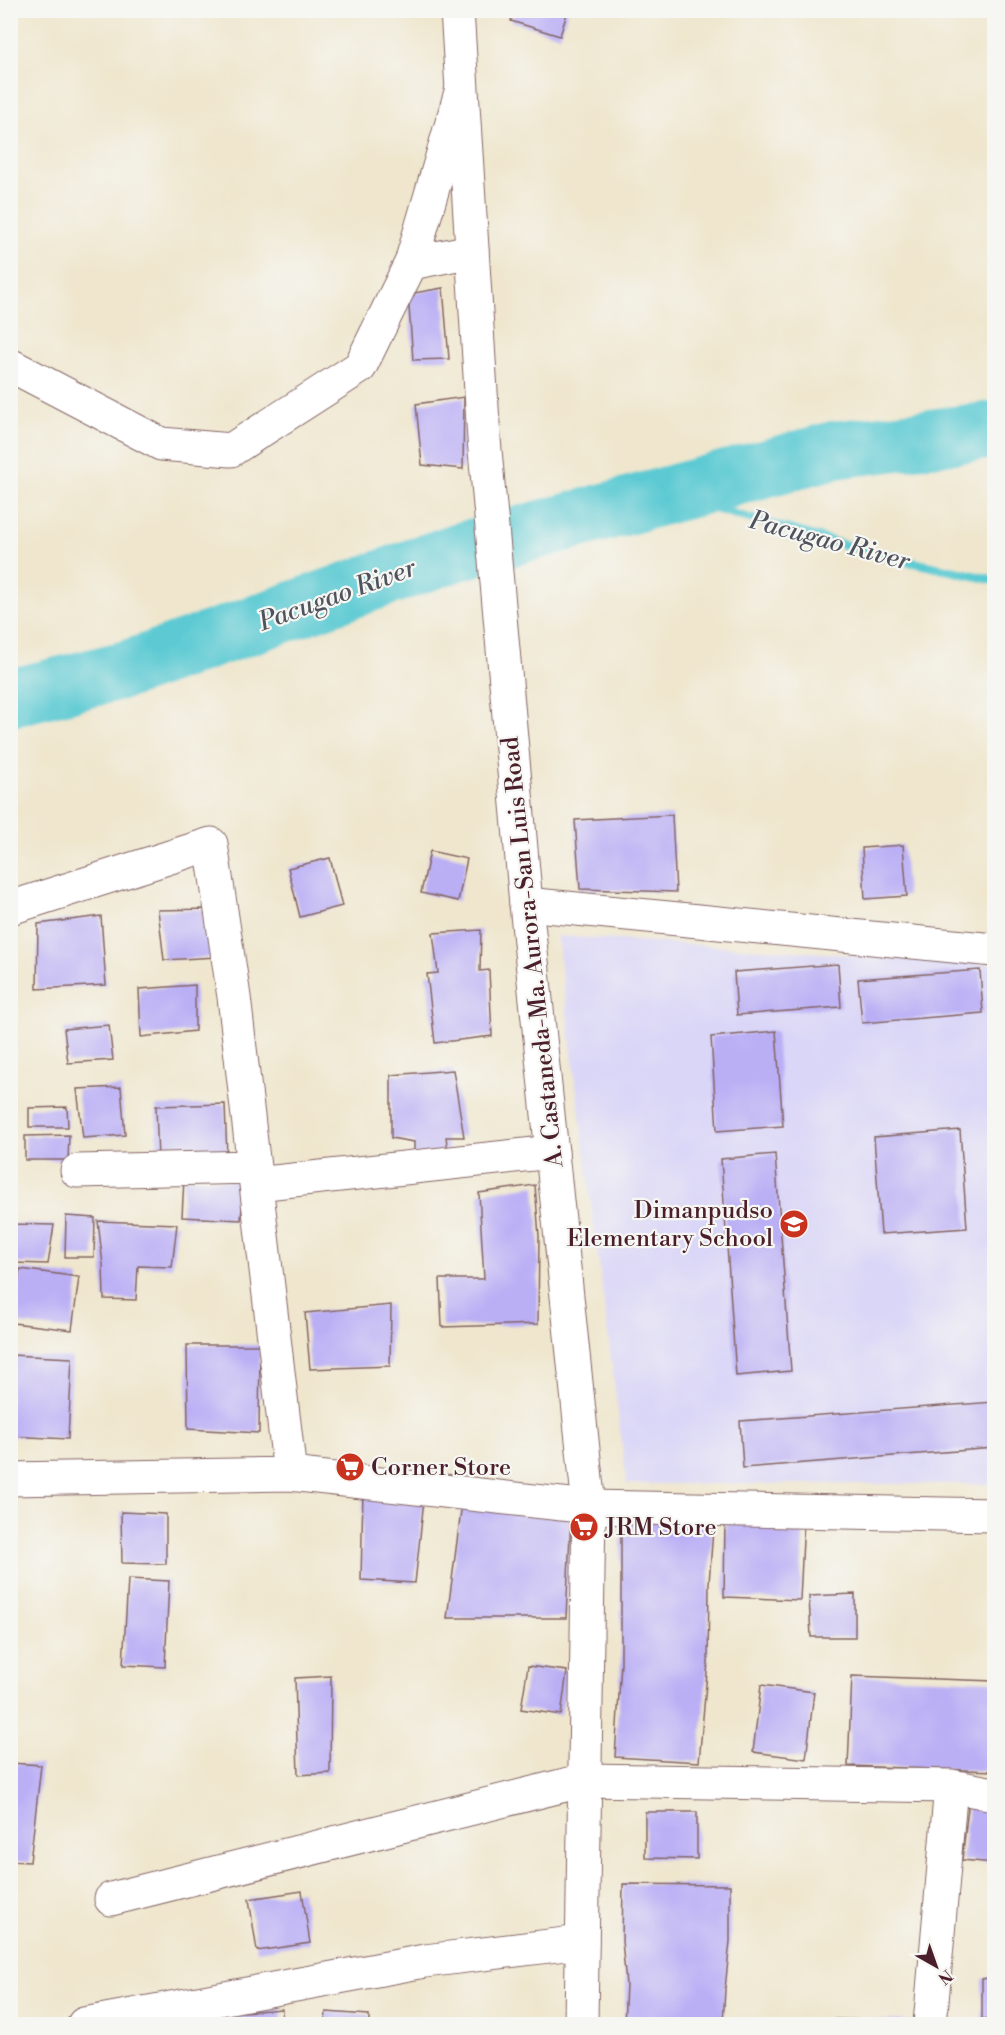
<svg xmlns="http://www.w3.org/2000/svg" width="1005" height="2035" viewBox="0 0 1005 2035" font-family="'Libre Bodoni',serif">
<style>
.built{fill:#dad6f7}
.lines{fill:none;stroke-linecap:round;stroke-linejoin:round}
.stream{stroke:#5dcad3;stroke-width:9}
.river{stroke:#5dcad3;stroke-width:58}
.building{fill:#baaef5}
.minor-casing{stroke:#846564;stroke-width:35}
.major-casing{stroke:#846564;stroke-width:35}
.minor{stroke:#fff;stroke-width:33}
.major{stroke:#fff;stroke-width:33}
.labels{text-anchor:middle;stroke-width:4.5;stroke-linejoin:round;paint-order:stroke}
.street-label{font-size:24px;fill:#4a1f2b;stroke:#f6f6f2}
.poi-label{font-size:24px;fill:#4a1f2b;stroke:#f6f6f2;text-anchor:start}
.water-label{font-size:26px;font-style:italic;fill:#50525d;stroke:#f6f6f2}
</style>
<rect width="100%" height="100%" fill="#f6f6f2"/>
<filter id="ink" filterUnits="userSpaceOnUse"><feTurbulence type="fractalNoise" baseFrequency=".0167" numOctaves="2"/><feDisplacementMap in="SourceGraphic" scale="12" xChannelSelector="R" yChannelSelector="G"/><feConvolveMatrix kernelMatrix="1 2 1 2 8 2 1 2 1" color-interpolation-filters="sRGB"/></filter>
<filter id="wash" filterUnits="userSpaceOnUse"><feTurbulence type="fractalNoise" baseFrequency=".008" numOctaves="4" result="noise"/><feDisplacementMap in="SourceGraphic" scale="24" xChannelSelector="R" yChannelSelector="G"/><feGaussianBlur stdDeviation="1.35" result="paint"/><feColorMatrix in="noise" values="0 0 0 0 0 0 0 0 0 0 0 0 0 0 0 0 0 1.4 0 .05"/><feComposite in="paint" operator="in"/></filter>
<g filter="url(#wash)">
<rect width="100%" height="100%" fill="#efe6cd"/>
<!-- built -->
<path class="built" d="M557,936L994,964V1484H627Z"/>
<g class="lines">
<!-- stream -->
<path class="stream" d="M666,495L888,557L994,580"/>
<!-- river -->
<path class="river" d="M10,698L128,669L457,552L834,450L994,430"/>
</g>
<g id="blocks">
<!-- building -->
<path class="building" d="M514,10H568L560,36L511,21Z
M443,288L449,359L413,360L408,294Z
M464,397L463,469L422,465L416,404Z
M672,815L676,892L580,889L575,820Z
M903,845L907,896L865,899L862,848Z
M430,851L467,859L458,901L421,893Z
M330,858L342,906L300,917L288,868Z
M210,909L217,957L164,960L158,910Z
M101,916L106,985L37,989L38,924Z
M481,930L480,971L489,970L492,1036L435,1043L427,974L438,973L433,933Z
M838,964L841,1007L737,1015L734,972Z
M980,970L983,1013L862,1023L858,979Z
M195,985V1031L141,1037L139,989Z
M109,1025L113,1060L68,1063L64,1029Z
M776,1031L783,1126L717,1131L711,1037Z
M453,1070L464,1137H446L448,1151L414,1155V1142L391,1138V1075Z
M121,1087L125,1135L83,1138L77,1089Z
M225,1104L227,1157L158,1160L156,1106Z
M67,1107L68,1127H29V1108Z
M960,1130L967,1228L881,1234L874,1137Z
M69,1135L68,1160H25V1136Z
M775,1154L791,1371L736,1376L721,1159Z
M184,1178L244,1181L241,1220L182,1217Z
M535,1185L539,1236L538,1324L442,1327L440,1279H484L479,1193Z
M66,1216L95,1218L94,1257H65Z
M98,1221L177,1224L172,1267L138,1266L136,1300L104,1299L103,1265Z
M10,1224L54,1225L48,1264L12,1263Z
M20,1269L79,1277L72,1330L13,1323Z
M391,1305L390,1366L310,1369L305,1313Z
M187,1345H260L259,1433L188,1429Z
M10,1355L72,1358L68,1439L10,1436Z
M994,1402V1448L743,1468L740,1421Z
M363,1491L424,1500L415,1583L361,1580Z
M462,1503L571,1514L566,1618H447Z
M121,1512L166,1514V1564L122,1563Z
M621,1513L714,1516L709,1583L708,1662L699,1762L615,1757L621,1663Z
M725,1517L804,1519L800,1600L724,1597Z
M128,1579L169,1581L165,1667L123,1665Z
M855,1594V1637H811L809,1596Z
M528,1666L567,1671L561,1715L521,1709Z
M331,1676L330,1773L298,1775L295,1678Z
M852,1676L994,1681V1771L848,1766Z
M761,1685L814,1692L806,1759L753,1752Z
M10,1763L41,1765L30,1862L10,1861Z
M969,1799L994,1803V1863L962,1860Z
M645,1812H697V1859L645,1858Z
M623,1884L730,1885V1941L725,1989L723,2024H624L626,1985L622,1941Z
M302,1891L310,1943L257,1951L249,1899Z
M994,1977V2018L982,2019V1979Z
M282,2009L281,2024H217V2014Z
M326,2012L369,2015V2024H325Z
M831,2019L909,2021L908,2024H831Z"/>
</g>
</g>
<g filter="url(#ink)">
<use href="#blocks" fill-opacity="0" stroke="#846564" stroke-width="1.5"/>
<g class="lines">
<!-- minor casing -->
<g class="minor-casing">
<path id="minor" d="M411,263L461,92
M10,365L161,444L231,450L360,367L411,263L472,251
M526,904L994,950
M10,908L211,844L234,997L290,1474
M77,1171L254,1167
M256,1184L552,1152
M10,1479L290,1474L589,1507L994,1515
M951,1786L994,1794
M111,1899L585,1780L951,1786L930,2024
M84,2024L425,1961L582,1942"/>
</g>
<!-- major casing -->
<g class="major-casing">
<path id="major" d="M457,10L484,439L526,904L589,1507L581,2024"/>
</g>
<!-- minor -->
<use href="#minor" class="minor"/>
<!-- major -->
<use href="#major" class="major"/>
</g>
</g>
<!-- icons -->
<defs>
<g id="school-disc" transform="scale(1.5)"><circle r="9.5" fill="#c8321e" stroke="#f6f6f2"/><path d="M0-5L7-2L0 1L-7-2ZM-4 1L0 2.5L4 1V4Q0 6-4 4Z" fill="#fff"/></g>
<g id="supermarket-disc" transform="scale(1.5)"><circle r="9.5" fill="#c8321e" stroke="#f6f6f2"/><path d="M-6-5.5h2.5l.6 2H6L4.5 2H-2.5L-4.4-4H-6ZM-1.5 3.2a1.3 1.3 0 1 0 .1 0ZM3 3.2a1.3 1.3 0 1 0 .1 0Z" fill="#fff"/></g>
</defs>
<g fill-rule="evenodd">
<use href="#school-disc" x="794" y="1224"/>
<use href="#supermarket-disc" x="350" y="1467"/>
<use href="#supermarket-disc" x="584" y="1527"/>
</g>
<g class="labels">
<!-- street labels -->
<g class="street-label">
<text transform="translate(532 952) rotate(-96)" y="8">A. Castaneda-Ma. Aurora-San Luis Road</text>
</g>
<!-- poi labels -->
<g class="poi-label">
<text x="773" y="1218" text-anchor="end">Dimanpudso<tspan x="773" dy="28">Elementary School</tspan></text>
<text x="371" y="1475">Corner Store</text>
<text x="605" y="1535">JRM Store</text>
</g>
<!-- water labels -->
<g class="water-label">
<text transform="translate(830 540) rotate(15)" y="9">Pacugao River</text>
<text transform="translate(337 594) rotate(-20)" y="9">Pacugao River</text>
</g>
</g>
<!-- margin -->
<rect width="1005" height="2035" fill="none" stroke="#f6f6f2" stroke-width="36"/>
<!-- north arrow -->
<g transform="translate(936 1966) rotate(140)" stroke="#f6f6f2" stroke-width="4.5" paint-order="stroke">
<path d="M0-4.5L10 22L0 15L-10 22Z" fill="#4a1f2b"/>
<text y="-9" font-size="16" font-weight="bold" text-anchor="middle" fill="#4a1f2b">N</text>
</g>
</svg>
